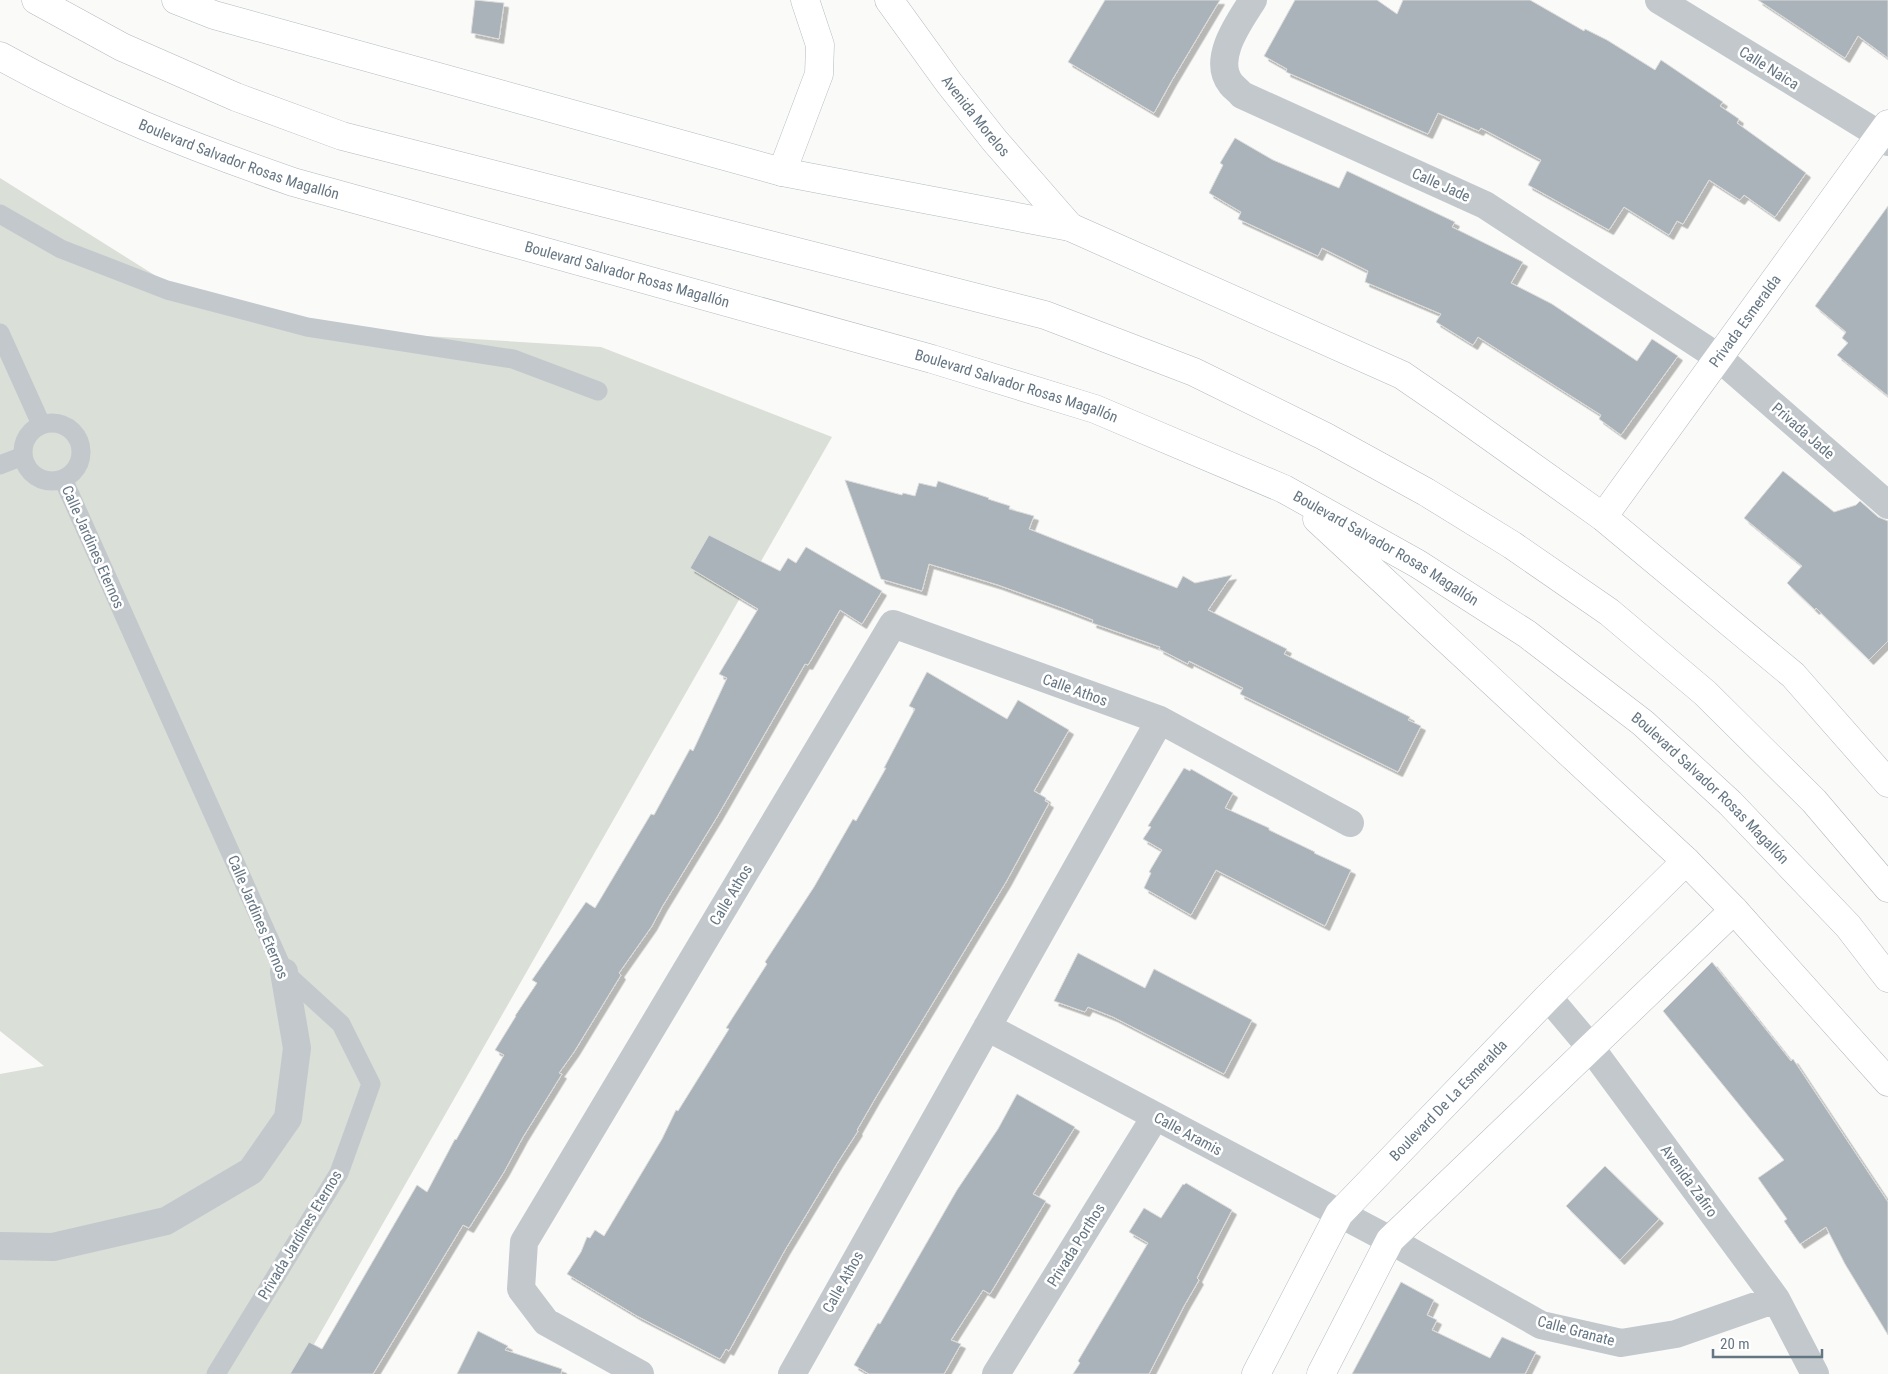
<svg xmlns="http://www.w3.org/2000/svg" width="1888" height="1374" viewBox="0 0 1888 1374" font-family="'Roboto Condensed',sans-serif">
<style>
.green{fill:#dadfd7}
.building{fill:#aab3b9;stroke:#dcdcda;filter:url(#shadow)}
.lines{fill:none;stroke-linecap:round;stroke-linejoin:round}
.secondary-casing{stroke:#b3babf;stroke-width:29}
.highway-casing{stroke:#b4b9bd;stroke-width:29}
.lane{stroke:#c3c8cc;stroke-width:19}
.street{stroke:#c3c8cc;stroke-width:28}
.secondary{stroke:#fff;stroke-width:28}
.highway{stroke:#fff;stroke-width:28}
.labels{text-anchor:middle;stroke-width:5;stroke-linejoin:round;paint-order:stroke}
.street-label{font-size:15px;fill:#657683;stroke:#fff}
</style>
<defs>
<filter id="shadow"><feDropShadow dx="4.5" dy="4.5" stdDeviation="0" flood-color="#0004"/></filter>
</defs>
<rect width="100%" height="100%" fill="#fafaf8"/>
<!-- green -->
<path class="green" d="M0,178L199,303L410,335L601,347L832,437L297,1374H0V1074L44,1066L0,1031Z"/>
<!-- building -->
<path class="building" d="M475,0L504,3L499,39L471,33Z
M1105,0H1220L1171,82L1154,113L1068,62Z
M1295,0H1377L1397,14L1403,0H1530L1584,31L1585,29L1607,40L1655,70L1661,60L1723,102L1720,106L1739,119L1737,123L1806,173L1775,217L1744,195L1740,200L1709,180L1683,224L1677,221L1669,235L1624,207L1609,230L1528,185L1541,160L1481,128L1479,131L1438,113L1428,134L1286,72L1287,69L1264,56Z
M1758,0H1888V58L1858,36L1845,58Z
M1235,138L1273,160L1339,188L1347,171L1455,222L1452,227L1523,262L1511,283L1552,304L1637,361L1652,339L1678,356L1621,435L1599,419L1601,415L1478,337L1473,345L1436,322L1441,314L1365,282L1368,271L1322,248L1318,256L1238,219L1241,212L1209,193L1223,165L1220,163Z
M1888,206V396L1837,355L1848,343L1842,338L1846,332L1815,306Z
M1783,471L1834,512L1856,505L1860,501L1878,517L1888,521V641L1869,660L1816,608L1815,610L1787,583L1802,566L1744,518Z
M845,480L902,495L903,493L915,496L919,483L936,487L938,481L989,498L988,499L1010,506L1009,509L1034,516L1029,529L1177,588L1183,576L1195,583L1232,575L1208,610L1287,649L1284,654L1410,717L1408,720L1421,726L1398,772L1240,694L1243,688L1189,661L1188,664L1159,649L1160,647L1092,623L1093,620L1062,608L998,585L929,564L922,591L881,579Z
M709,535L780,571L788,558L796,563L806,547L882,591L862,624L840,610L808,665L805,664L717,817L662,907L652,926L619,973L621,975L574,1052L559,1073L562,1074L523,1137L504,1172L469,1228L463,1225L373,1374H290L309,1342L322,1349L417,1185L427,1192L455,1139L456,1140L504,1055L495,1050L516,1016H515L537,983L532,980L586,902L595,908L651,814L654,815L690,749L693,751L727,678L719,674L758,609L690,568Z
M927,672L1007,719L1018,700L1069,730L1034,791L1046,798L1045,801L1049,803L1006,882L876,1097L857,1130L858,1131L838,1162L785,1250L729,1351L726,1349L720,1359L637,1316L567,1274L581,1252L587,1237L590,1238L595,1230L604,1236L662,1139L676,1110L678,1111L729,1029L726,1028L767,964L765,962L814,887L853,819L856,821L886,768H884L915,709L909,706Z
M1184,768L1190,771L1191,769L1233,793L1225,808L1269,828V830L1315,852L1314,853L1351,870L1325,926L1216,870L1191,915L1144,888L1151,873L1149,872L1162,850L1143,839L1151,827L1148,826Z
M1078,953L1145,988L1154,969L1252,1020L1224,1074L1113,1017L1088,1007L1085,1012L1054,1001Z
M1712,962L1791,1061L1793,1059L1888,1202V1335L1845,1264L1826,1227L1800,1244L1784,1221L1787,1219L1758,1178L1784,1160L1663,1011Z
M1017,1094L1075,1127L1033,1194L1046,1201L990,1294L983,1290L951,1340L961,1344L944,1374H869L854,1365L878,1323L880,1324L957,1190L998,1129Z
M1605,1166L1659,1219L1620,1260L1566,1206Z
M1186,1183L1232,1210L1197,1278L1199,1280L1184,1306L1149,1374H1073L1080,1363L1078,1361L1148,1243L1129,1232L1144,1208L1161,1218L1183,1184L1184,1185Z
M1401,1282L1434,1300L1427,1315L1437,1320L1432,1330L1490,1358L1502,1337L1536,1352L1525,1374H1352Z
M478,1331L508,1346L505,1350L562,1369L561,1374H457Z"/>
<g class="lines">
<!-- secondary casing -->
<g class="secondary-casing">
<g id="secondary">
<path d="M176,0L214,15L782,172L1070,227L1402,375L1453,410L1603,517L1793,675L1888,783"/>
<path id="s1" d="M889,0L949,83L995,141L1070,227"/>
<path d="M782,172L819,74L820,45L805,0"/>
<path id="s2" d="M1603,517L1888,124"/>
<path id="s3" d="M1256,1374L1339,1214L1548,997L1686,861"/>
<path d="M1321,1374L1390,1240L1734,910"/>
</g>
</g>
<!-- highway casing -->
<g class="highway-casing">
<g id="highway">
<path d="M36,0L122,47L236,97L342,136L1045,315L1194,372L1324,436L1426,492L1512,545L1609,612L1705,693L1814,801L1888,888"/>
<path id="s4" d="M0,56C93,108 192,147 293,182L932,359L1095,409L1284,489L1418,564L1527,634L1643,723L1730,803L1848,926L1888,978"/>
<path d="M1317,519L1686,861L1734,910L1888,1082"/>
</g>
</g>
<!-- lane -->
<path class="lane" d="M0,214L61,249L167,290L307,327L513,359L598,391
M0,333L41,424
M23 452a29 29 0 1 1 58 0a29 29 0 1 1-58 0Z
M0,465L23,456
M63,479L284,972L341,1024L371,1084L339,1173L216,1374"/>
<!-- street -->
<path class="street" d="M1253,0C1240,21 1211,59 1231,84C1234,88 1239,91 1242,95L1485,205L1718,357L1888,505
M1659,0L1880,135L1888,142
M1548,997L1591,1048L1776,1299L1815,1374
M987,1027L1390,1240L1541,1325L1621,1343L1676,1334L1776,1299
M0,1246L53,1247L166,1221L251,1171L288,1118L297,1048L284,972
M640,1374L546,1322L521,1289L524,1242L893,624L1160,720L1350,823
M792,1374L1160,720
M996,1374L1155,1117"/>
<!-- secondary -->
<use href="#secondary" class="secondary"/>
<!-- highway -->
<use href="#highway" class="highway"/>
</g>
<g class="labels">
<!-- street labels -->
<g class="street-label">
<text transform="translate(1769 68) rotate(32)" y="5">Calle Naica</text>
<text dy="5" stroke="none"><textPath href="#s1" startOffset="145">Avenida Morelos</textPath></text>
<text dy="5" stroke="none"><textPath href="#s4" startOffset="261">Boulevard Salvador Rosas Magallón</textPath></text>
<text transform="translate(1441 185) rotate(24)" y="5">Calle Jade</text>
<text dy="5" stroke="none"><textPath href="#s4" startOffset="666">Boulevard Salvador Rosas Magallón</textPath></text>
<text dy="5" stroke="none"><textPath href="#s2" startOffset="242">Privada Esmeralda</textPath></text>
<text dy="5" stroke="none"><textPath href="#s4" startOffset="1071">Boulevard Salvador Rosas Magallón</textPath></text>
<text transform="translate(1803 431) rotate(41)" y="5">Privada Jade</text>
<text transform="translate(93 547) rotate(66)" y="5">Calle Jardines Eternos</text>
<text dy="5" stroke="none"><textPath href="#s4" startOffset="1476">Boulevard Salvador Rosas Magallón</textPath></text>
<text transform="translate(1075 690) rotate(20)" y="5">Calle Athos</text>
<text dy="5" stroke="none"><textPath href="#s4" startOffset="1881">Boulevard Salvador Rosas Magallón</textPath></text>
<text transform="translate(731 895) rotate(-59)" y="5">Calle Athos</text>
<text transform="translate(258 917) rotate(67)" y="5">Calle Jardines Eternos</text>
<text dy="5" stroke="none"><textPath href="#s3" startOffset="338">Boulevard De La Esmeralda</textPath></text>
<text transform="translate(1188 1134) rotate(28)" y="5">Calle Aramis</text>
<text transform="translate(1689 1181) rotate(54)" y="5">Avenida Zafiro</text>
<text transform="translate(300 1235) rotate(-59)" y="5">Privada Jardines Eternos</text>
<text transform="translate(1076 1245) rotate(-58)" y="5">Privada Porthos</text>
<text transform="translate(843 1282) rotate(-61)" y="5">Calle Athos</text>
<text transform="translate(1576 1331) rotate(15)" y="5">Calle Granate</text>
</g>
</g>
<!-- scale -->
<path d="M1713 1349v8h109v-8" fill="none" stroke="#657683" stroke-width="2.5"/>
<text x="1720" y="1349" font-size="15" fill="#657683" stroke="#ffffff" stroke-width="4" paint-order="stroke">20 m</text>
</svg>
